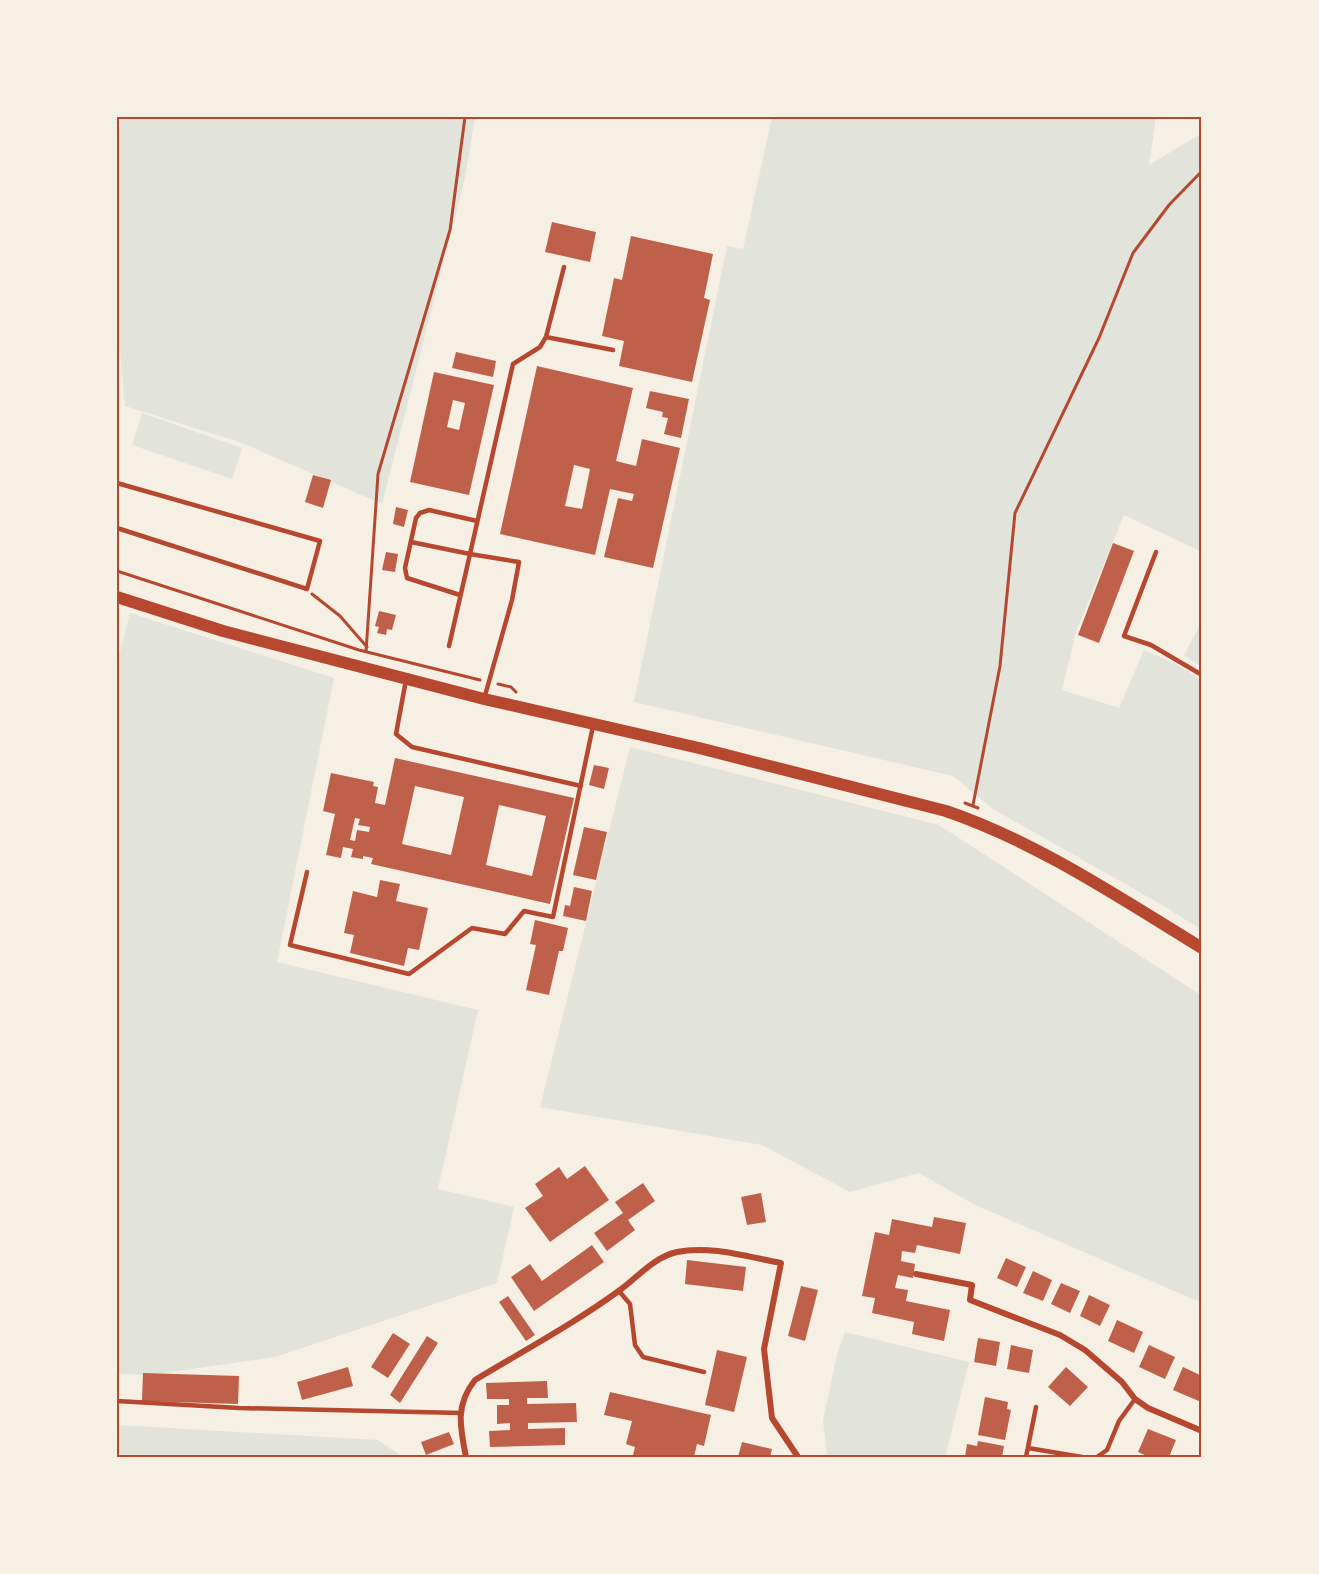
<svg xmlns="http://www.w3.org/2000/svg" width="1319" height="1574" viewBox="0 0 1319 1574" font-family="'Sofia Sans Condensed',sans-serif">
<style>
.green{fill:#e2e4dc}
.building{fill:#bf614a;fill-rule:evenodd}
.lines{fill:none;stroke-linecap:round;stroke-linejoin:round}
.path{stroke:#b5482f;stroke-width:3}
.service{stroke:#b5482f;stroke-width:4.5}
.minor{stroke:#b5482f;stroke-width:6}
.secondary{stroke:#b5482f;stroke-width:12}
.neatline{fill:none;stroke:#b5482f;stroke-width:2}
</style>
<rect width="100%" height="100%" fill="#f6efe4"/>
<!-- green -->
<path class="green" d="M117,117H475L465,178L382,504L242,443L125,406L120,352H117Z
M772,117H1156L1149,165L1202,133V552L1124,515L1076,632L1062,690L1119,708L1144,650L1178,665L1202,681V930L1162,905L993,809L953,776L634,702L727,246L743,249Z
M142,413L242,448L232,479L132,445Z
M130,613L334,678L277,962L478,1010L438,1189L514,1207L497,1283L275,1357L150,1375L117,1374V663Z
M1202,621V667L1184,655Z
M630,747L939,825L1202,996V1303L975,1205L919,1173L850,1192L762,1145L540,1107Z
M845,1332L969,1362L945,1457H827L823,1421L837,1354Z
M117,1425L378,1440L403,1457H117Z"/>
<!-- building -->
<path class="building" d="M552,222L596,232L590,262L545,252Z
M631,236L713,254L704,298L710,300L692,382L619,366L624,341L602,336L614,278L622,280Z
M456,352L496,361L493,377L452,368Z
M537,366L633,388L616,461L636,466L642,439L680,448L653,568L604,557L618,498L632,501L634,494L610,489L595,555L500,534ZM574,465L590,469L582,509L565,506Z
M434,372L494,385L469,495L410,482ZM453,400L465,403L459,430L447,427Z
M650,391L689,399L681,438L664,434L668,418L662,417L663,412L646,408Z
M313,475L331,480L323,508L305,502Z
M396,507L408,510L404,527L393,524Z
M1113,543L1134,551L1099,643L1078,635Z
M386,552L398,554L395,572L382,570Z
M379,611L396,615L392,630L387,629L386,635L377,633L379,627L375,626Z
M395,758L574,798L550,904L371,864L373,858L363,856V859L351,857L353,849L343,847L341,858L326,855L335,814L323,811L331,773L374,782L373,786L378,787L375,803L385,805ZM415,786L464,797L451,855L402,844ZM499,805L546,816L532,876L486,865ZM355,818L360,819L358,825L370,827L369,832L357,830L355,841L350,840Z
M594,765L609,768L604,789L589,785Z
M584,827L607,832L596,880L573,875Z
M380,880L400,884L396,901L428,908L419,950L408,948L404,966L350,953L354,935L344,933L353,891L377,897Z
M574,887L592,891L586,921L563,916L565,905L570,906Z
M535,920L568,928L563,951H559L549,995L526,990L536,945L530,944Z
M585,1166L609,1200L550,1242L525,1208L543,1196L535,1184L559,1167L567,1179Z
M643,1183L655,1201L628,1220L635,1230L607,1251L594,1233L623,1213L615,1202Z
M761,1193L766,1222L747,1225L741,1197Z
M934,1217L966,1223L960,1254L917,1245L915,1253L902,1251L901,1261L915,1264L913,1278L898,1275L895,1288L908,1290L906,1301L950,1310L944,1341L912,1334L914,1322L872,1313L875,1298L862,1296L875,1232L889,1235L892,1219L932,1227Z
M592,1245L604,1262L534,1311L511,1277L530,1264L542,1281Z
M1006,1258L1026,1267L1017,1287L997,1278Z
M687,1260L746,1267L743,1291L685,1284Z
M1033,1271L1052,1280L1043,1301L1023,1293Z
M1061,1283L1080,1291L1070,1313L1051,1304Z
M801,1286L818,1290L805,1341L788,1336Z
M1089,1295L1110,1305L1100,1326L1080,1316Z
M508,1296L535,1335L526,1341L499,1302Z
M1117,1320L1143,1332L1134,1353L1108,1341Z
M393,1333L410,1344L388,1378L371,1367Z
M427,1336L438,1343L400,1403L390,1395Z
M978,1338L1000,1342L996,1366L974,1362Z
M1011,1345L1033,1350L1029,1373L1007,1369Z
M1149,1345L1175,1357L1165,1379L1139,1367Z
M717,1350L747,1357L734,1412L705,1405Z
M348,1367L353,1386L302,1400L297,1382Z
M1066,1367L1088,1387L1070,1406L1048,1387Z
M1183,1367L1202,1376L1201,1402L1173,1390Z
M143,1373L239,1376L238,1404L142,1401Z
M547,1381L548,1398H527V1404L576,1403L577,1422L528,1423V1429L565,1428V1445L490,1447L489,1431L510,1430V1423L497,1424V1405H509V1399H487L486,1383Z
M610,1392L711,1415L704,1446L697,1444L694,1457H642L633,1455L635,1447L626,1444L632,1421L604,1415Z
M985,1397L1008,1402L1007,1409L1011,1410L1005,1440L978,1435Z
M1148,1429L1176,1440L1169,1457H1149L1138,1452Z
M449,1432L454,1444L426,1455L421,1442Z
M978,1441L1004,1446L1002,1457H965L967,1444L977,1446Z
M742,1442L772,1449L770,1457H738Z"/>
<g class="lines">
<!-- path -->
<path class="path" d="M117,571L359,650L480,680
M312,594L340,616L367,647
M366,652L378,474L450,230L465,117
M498,684L511,687L516,692
M965,803L978,808
M973,805L1000,666L1015,513L1099,338L1133,253L1169,205L1202,171"/>
<!-- service -->
<path class="service" d="M546,337L613,350
M117,483L320,541L307,589L117,528
M411,542L470,554L449,646
M1156,552L1124,636L1151,645L1202,675
M460,595L407,578L405,568L416,518L420,513L429,510L477,521
M406,680L396,734L412,747L581,786
M484,699L512,600L519,562L470,554L513,364L540,347L546,337L564,267
M307,872L290,945L409,974L472,928L505,934L524,911L553,917L593,726
M619,1291L630,1304L635,1345L643,1357L704,1372
M117,1401L239,1408L461,1413
M1028,1448L1082,1457
M1026,1457L1036,1407
M1097,1457L1107,1450L1119,1421L1135,1399"/>
<!-- minor -->
<path class="minor" d="M916,1274L972,1285L970,1300L1060,1335L1085,1350L1122,1382L1135,1399L1148,1408L1202,1431
M466,1457C460,1427 455,1405 475,1380C523,1351 575,1323 620,1290C638,1277 654,1257 677,1252C710,1245 748,1257 781,1263L764,1349L772,1418L798,1457"/>
<!-- secondary -->
<path class="secondary" d="M117,597L223,631L484,699L699,748L946,811C1037,842 1120,898 1202,948"/>
</g>
<!-- border -->
<rect width="1319" height="1574" fill="none" stroke="#f6efe4" stroke-width="237"/>
<rect x="118" y="118" width="1082" height="1338" class="neatline"/>
</svg>
